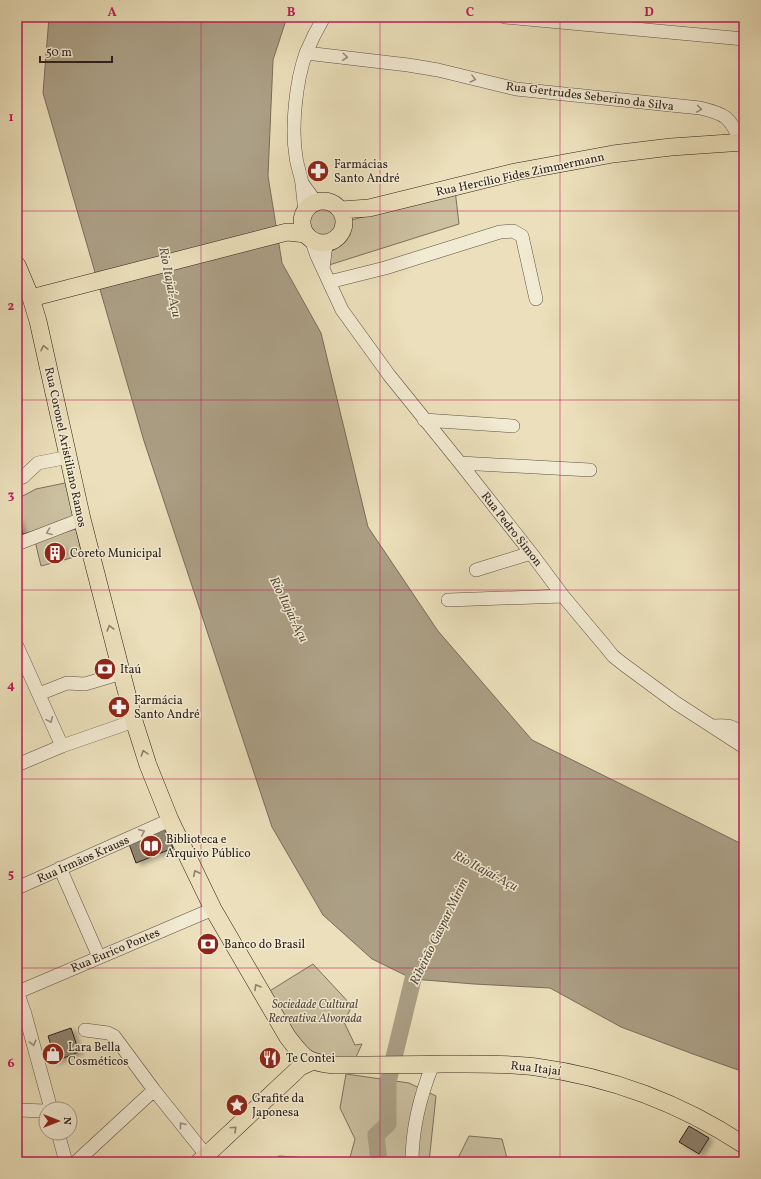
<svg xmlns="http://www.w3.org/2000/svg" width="761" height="1179" viewBox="0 0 761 1179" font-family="Vollkorn,serif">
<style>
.green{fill:#cbc0a0;stroke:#7c705e}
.water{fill:#ab9f85;stroke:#796d5b}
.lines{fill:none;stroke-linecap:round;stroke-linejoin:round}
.river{stroke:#ab9f85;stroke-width:17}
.building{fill:#90846f;stroke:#2e211c;filter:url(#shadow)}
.minor-casing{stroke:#5d5144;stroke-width:14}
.major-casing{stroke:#2e211c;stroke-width:18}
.minor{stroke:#f2ebd3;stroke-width:13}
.major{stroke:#ebe0bb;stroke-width:17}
.oneway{stroke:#9a9081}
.oneway2{stroke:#8c806c}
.grid{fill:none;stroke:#c2185b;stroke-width:1;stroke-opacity:0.55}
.labels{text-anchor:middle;stroke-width:3;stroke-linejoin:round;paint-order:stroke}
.street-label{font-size:12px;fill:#2e211c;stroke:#f2ebd3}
.poi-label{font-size:12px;fill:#2e211c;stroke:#f2ebd3;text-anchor:start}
.park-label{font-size:12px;font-style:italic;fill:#55493d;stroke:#f2ebd3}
.water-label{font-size:13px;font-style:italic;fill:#5a4d41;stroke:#f2ebd3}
.neatline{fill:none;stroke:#c2185b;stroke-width:1.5}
.grid-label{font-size:13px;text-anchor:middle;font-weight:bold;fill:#c2185b}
</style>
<defs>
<filter id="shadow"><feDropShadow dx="4.5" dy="2.5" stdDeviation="2" flood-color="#0004"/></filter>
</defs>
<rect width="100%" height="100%" fill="#ebe0bb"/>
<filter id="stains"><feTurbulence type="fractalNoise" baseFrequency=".005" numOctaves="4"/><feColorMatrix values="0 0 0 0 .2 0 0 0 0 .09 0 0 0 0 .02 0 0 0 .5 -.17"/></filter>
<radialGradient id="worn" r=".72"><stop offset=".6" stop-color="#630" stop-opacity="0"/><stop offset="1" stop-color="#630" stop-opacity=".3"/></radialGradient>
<!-- green -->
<path class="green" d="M455,190L459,224L329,265L326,247L348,233L352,220Z
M310 222a13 13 0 1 1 26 0a13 13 0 1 1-26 0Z
M65,483L76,518L23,534L17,517V499L36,489Z
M76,529L82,555L41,566L35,541Z
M313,964L352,1006L344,1022L355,1045L362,1044L356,1057H331L307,1053L268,992Z
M346,1074L409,1083L436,1096L429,1162H270L279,1156L349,1161L355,1139L340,1108Z
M469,1136L502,1139L508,1162H456Z"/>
<!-- water -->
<path class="water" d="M49,17H287L273,60L268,176L282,263L321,333L368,527L438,631L532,740L744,845V1072L693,1054L621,1027L550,988L474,984L413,979L372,959L323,915L272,827L144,441L43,93Z"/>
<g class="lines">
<!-- river -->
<path class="river" d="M379,1162L376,1135L388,1124V1082L413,979L423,959"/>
</g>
<!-- building -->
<path class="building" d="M17,517L23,534L17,537Z
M57,544L62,548V554L56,558L51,556L48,551L51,545Z
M165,829L173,848L136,863L129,844Z
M71,1028L79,1052L53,1062L49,1049L52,1048L48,1036Z
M689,1126L709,1138L699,1154L679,1142Z"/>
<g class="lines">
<!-- minor casing -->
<g class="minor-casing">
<path id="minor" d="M505,17L744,39
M306,53L408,65L438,70L516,89L700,108C726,114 730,117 741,142
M302,183L316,202
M305,212C304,202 303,193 302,184C301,175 297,166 296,157C291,127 296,81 306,53C311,41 317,29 324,17
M311,239L317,256L342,310L389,375L460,463L531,553L563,596L605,646L613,656L623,664L676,703L744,747
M323,269L325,252L327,242
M329,282L385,268L500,232L513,231L522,236L536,299
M424,420L513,426
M460,463L590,470
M17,478L23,477L38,463L69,457
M17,544L82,519
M476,570L531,553
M448,600L563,596
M17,646L62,746
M39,694L67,683L85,684L122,673
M712,726C728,725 731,725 744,734
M17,765L62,746L134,721
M60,868L99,957
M17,888L170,820
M17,991L25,1014L51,1109
M18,992L213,909
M85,1030L108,1033L114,1036L154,1090L206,1155
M17,1110L46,1111
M58,1133L66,1162
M76,1162L154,1090
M412,1162C412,1128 420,1096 433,1064"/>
</g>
<!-- major casing -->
<g class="major-casing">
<path id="major" d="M302 222a21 21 0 1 1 42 0a21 21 0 1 1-42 0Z
M341,210L369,208L515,172L613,154L671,147L744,142
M17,265L31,298L38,321L82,519L134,721L148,765L170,820L213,909L287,1036C304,1058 305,1062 334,1065C370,1065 406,1065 443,1064C474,1064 505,1063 536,1067C610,1077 682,1104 744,1145
M31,298L287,232L306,234
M199,1162L295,1072L300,1067L313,1061"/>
</g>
<!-- minor -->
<use href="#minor" class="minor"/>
<!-- major -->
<use href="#major" class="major"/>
</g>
<!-- one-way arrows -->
<defs><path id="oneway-chevron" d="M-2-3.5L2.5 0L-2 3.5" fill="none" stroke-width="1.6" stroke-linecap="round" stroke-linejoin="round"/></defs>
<g class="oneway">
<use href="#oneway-chevron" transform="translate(345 57) rotate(6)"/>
<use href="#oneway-chevron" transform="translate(473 79) rotate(14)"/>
<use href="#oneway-chevron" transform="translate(699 109) rotate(9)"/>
<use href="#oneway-chevron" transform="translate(49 532) rotate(159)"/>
<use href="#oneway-chevron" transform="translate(50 720) rotate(66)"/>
<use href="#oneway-chevron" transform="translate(142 832) rotate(-24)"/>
<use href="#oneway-chevron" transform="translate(33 1043) rotate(75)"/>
<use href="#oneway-chevron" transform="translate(182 1125) rotate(-128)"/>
</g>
<g class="oneway2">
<use href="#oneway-chevron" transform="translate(44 348) rotate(-102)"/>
<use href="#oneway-chevron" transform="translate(110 628) rotate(-105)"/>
<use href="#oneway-chevron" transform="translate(144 753) rotate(-108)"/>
<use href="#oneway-chevron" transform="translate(196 873) rotate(-116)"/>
<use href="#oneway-chevron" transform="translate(257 987) rotate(-120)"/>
<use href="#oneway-chevron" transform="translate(234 1129) rotate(-43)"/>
</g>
<!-- grid -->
<path class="grid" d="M201,17V1162M380,17V1162M560,17V1162M17,211H744M17,400H744M17,590H744M17,779H744M17,968H744"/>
<!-- icons -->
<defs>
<g id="pharmacy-disc" transform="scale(1.15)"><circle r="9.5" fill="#8f2418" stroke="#f2ebd3"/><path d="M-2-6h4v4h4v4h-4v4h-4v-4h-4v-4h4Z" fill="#fff"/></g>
<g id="building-disc" transform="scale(1.15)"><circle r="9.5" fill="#8f2418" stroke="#f2ebd3"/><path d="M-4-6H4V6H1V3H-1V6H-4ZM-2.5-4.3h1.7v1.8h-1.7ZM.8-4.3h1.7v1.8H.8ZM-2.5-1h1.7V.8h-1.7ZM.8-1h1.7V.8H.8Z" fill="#fff"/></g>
<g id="bank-disc" transform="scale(1.15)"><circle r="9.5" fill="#8f2418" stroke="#f2ebd3"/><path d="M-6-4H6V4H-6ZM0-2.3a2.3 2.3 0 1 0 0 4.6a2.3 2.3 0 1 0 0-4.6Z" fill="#fff"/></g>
<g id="library-disc" transform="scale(1.15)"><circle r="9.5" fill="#8f2418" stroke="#f2ebd3"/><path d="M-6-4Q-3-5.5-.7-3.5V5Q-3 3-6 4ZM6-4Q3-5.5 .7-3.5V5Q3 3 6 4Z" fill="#fff"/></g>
<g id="shop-disc" transform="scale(1.15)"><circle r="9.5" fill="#8f2418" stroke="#f2ebd3"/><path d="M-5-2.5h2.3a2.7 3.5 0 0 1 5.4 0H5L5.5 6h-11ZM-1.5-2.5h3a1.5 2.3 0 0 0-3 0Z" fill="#fff"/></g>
<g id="restaurant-disc" transform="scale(1.15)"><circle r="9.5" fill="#8f2418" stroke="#f2ebd3"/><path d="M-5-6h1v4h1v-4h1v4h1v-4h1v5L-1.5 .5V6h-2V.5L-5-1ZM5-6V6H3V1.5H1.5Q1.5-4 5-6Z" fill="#fff"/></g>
<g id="sight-disc" transform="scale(1.15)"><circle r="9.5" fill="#8f2418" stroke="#f2ebd3"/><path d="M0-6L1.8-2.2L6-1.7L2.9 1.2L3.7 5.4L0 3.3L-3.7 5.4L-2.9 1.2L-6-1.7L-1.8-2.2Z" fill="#fff"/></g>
</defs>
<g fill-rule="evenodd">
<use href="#pharmacy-disc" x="318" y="171"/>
<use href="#building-disc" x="55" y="553"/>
<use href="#bank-disc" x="105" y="669"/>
<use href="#pharmacy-disc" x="119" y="707"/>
<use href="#library-disc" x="151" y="846"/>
<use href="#bank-disc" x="208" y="944"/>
<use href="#shop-disc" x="53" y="1054"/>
<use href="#restaurant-disc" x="270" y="1058"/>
<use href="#sight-disc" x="237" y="1105"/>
</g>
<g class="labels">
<!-- street labels -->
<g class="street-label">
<text transform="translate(590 96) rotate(7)" y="4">Rua Gertrudes Seberino da Silva</text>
<text transform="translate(520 174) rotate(-12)" y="4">Rua Hercílio Fides Zimmermann</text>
<text transform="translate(66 447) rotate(78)" y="4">Rua Coronel Aristiliano Ramos</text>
<text transform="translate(512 529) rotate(52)" y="4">Rua Pedro Simon</text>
<text transform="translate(83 859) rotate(-24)" y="4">Rua Irmãos Krauss</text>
<text transform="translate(115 950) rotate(-23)" y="4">Rua Eurico Pontes</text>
<text transform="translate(536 1068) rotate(7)" y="4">Rua Itajaí</text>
</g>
<!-- poi labels -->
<g class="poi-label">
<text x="334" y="168">Farmácias<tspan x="334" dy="14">Santo André</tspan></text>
<text x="70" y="557">Coreto Municipal</text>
<text x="120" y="673">Itaú</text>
<text x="134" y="704">Farmácia<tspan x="134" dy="14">Santo André</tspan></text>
<text x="166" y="843">Biblioteca e<tspan x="166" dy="14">Arquivo Público</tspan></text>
<text x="224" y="948">Banco do Brasil</text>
<text x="68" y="1051">Lara Bella<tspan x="68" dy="14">Cosméticos</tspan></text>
<text x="286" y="1062">Te Contei</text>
<text x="252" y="1102">Grafite da<tspan x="252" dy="14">Japonesa</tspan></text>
</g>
<!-- park labels -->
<g class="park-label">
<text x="315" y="1008">Sociedade Cultural<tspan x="315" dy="14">Recreativa Alvorada</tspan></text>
</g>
<!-- water labels -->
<g class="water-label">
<text transform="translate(171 282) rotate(79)" y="5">Rio Itajaí-Açu</text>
<text transform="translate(290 609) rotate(64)" y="5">Rio Itajaí-Açu</text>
<text transform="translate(486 870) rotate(28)" y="5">Rio Itajaí-Açu</text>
<text transform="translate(438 931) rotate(-64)" y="5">Ribeirão Gaspar Mirim</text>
</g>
</g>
<!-- margin -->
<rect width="761" height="1179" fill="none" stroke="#ebe0bb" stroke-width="44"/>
<!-- north arrow -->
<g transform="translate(58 1121) rotate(90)"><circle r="19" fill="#f2ebd3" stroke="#a49a8a"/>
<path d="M0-3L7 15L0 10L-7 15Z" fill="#8f2418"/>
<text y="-6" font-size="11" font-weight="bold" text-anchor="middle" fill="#2e211c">N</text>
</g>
<!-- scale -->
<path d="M40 56v6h72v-6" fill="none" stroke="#2e211c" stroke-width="2"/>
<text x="46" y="56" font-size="12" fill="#2e211c" stroke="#f2ebd3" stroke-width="3" paint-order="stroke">50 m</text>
<rect x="22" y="22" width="717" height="1135" class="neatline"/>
<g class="grid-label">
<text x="112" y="16">A</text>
<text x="291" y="16">B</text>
<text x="470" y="16">C</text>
<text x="649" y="16">D</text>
<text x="11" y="121">1</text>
<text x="11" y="310">2</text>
<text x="11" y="499">3</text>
<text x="11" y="689">4</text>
<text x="11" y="878">5</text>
<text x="11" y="1067">6</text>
</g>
<rect width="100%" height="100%" filter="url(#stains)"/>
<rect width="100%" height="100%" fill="url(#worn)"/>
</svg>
